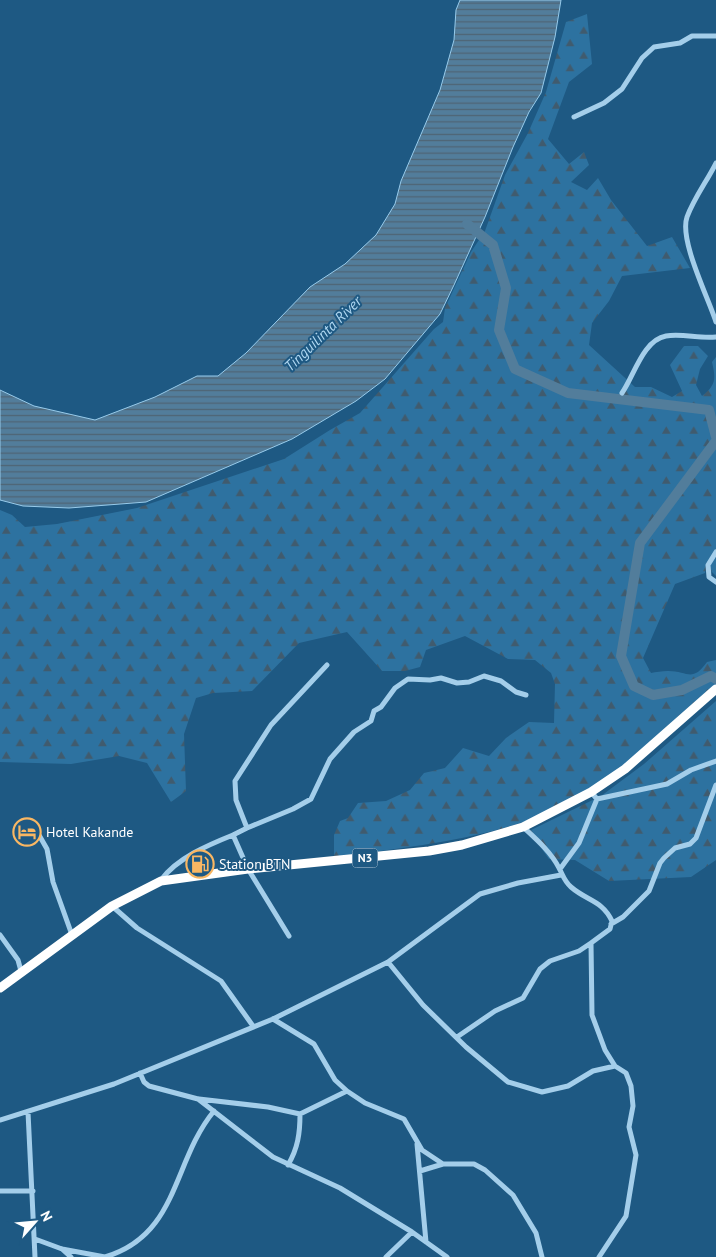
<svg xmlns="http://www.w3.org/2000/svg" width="716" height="1257" viewBox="0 0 716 1257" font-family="'PT Sans',sans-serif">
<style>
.forest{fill:url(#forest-firs)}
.water{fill:url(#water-rules);stroke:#97cbeb}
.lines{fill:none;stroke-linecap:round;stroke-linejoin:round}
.river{stroke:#527d9b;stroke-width:10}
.street{stroke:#a4ceea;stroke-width:5}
.highway{stroke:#fff;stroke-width:9}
.labels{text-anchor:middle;stroke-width:4;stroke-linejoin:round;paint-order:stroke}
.shield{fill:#1e5983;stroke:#bccdda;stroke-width:1}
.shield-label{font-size:12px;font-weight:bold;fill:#fff}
.poi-label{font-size:14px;fill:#fff;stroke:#1e5983;text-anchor:start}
.water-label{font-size:15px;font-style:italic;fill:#afd7f1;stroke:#1e5983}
</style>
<defs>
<pattern id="forest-firs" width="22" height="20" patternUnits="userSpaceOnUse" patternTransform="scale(1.25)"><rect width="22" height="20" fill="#2d72a0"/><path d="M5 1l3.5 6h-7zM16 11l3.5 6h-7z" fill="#405b6e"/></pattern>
<pattern id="water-rules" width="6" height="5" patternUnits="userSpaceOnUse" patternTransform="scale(1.25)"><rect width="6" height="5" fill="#527d9b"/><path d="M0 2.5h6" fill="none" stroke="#4f6474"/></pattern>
</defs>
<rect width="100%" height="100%" fill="#1e5983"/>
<!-- forest -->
<path class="forest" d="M587,14L592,64L569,82L548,139L569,164L584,152L589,165L571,182L587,190L598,178L611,200L647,246L672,237L690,268L622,276L609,301L592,323L589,345L635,387H651L672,397L682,391L670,365L684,346H698L708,356L700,369L696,385L702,396C716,385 716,379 712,362L716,357V576L710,570L707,561L705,573L675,584L643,658L651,673C656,672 662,671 668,671C688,671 692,683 707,662L716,660V691C662,734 600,794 535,818C472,841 401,848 334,857V835L340,821L348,818L358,803L386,801L410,790L424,773L445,768L463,748L489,756L506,738L529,722L554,723L555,684L551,673L535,660L508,659L465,636L426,650L420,667L405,671H382L347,632L299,643L252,691L213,693L196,698L184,734L186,791L171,802L147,763L119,756L71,764L0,762V510L12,515L25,527L57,524L137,508L284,459L330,430L360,413L434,329L443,322L445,308L471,252L485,231L505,175L528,133L546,92L566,22Z
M716,701V860L691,877L609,881L575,860L549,859L529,831L601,796L644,764Z"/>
<!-- water -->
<path class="water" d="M460,0H561L555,37L541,93L529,112L513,147L485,217L454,285L440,314L385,379L356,401L292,439L146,502L69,508L23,506L0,500V390L34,406L95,420L155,397L197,376H218L246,353L310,287L345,264L376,235L395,204L401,181L440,90L454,40L456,10Z"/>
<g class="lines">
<!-- river -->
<path class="river" d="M467,224L493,245L506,288L499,330L515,369L568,393L709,410L716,437
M716,441L640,543L621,656L634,686L653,695L682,690L711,676L716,679"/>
<!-- street -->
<path class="street" d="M574,117L604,103L622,89L642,58L654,47L680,43L692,36H716
M716,163C707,181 694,198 687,217C679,240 708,297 716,322
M622,393C634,376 643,340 666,336C682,333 699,339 716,337
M716,552L708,565L709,577L716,582
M591,792L597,799L667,784L691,770L716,761
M523,827C536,839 551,852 559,868C563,875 564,881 571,887C587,901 602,900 612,921L610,929L591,943L592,1015L605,1050L615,1066L626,1073L631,1086L633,1106L629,1127L636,1155L626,1216L599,1257
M247,828L293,809L311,799L330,759L354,732L371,721L374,711L381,707L395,688L408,679L430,680L441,678L457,683L469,682L484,676L501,681L516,692L526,695
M39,835L47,849L53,882L72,935
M233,835L247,828L236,800L235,781L271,725L327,665
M560,869L579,843L597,799
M161,880C177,858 208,845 233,835L248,869L289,936
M112,906L137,928L221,981L253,1026
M611,924L623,917L649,891L660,863L664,858L675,848L690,844L696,838L716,785
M0,935L18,960L21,971
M388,962L423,1005L466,1047L508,1082L542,1092L568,1086L593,1071L615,1066
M273,1019L314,1044L335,1080L347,1091L365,1103L404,1119L422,1150L443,1164H474L485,1170L513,1195L536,1233L542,1257
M457,1037L495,1011L523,998L540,969L550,961L579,951L591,943
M140,1073L144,1082L149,1086L198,1099L273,1157L340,1188L412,1232L447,1257
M199,1099L268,1107L300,1114L347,1091
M28,1112L35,1257
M0,1120L114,1084L273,1019L388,962L480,894L518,883L561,875
M417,1144L426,1242
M288,1165C298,1148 300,1133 300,1114
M420,1171L443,1164
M0,1191H33
M35,1239L62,1249L105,1257
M62,1249L71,1257
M105,1257C179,1235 172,1162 214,1111
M386,1257L412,1232"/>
<!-- highway -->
<path class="highway" d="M0,988L112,906L161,881L248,869L429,851L462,845L523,827L591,792L625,769L716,689"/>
</g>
<!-- icons -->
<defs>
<g id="hotel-ring" transform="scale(1.4375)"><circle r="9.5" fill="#1e5983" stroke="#f9b763" stroke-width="1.5"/><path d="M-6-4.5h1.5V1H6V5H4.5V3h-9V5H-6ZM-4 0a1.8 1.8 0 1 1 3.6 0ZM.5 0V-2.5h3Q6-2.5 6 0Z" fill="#f9b763"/></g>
<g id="fuel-ring" transform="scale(1.4375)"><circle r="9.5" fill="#1e5983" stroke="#f9b763" stroke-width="1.5"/><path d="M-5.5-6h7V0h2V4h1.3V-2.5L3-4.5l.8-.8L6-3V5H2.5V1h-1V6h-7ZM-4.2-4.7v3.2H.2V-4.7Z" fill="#f9b763"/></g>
</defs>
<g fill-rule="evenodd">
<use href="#hotel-ring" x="27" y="832"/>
<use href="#fuel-ring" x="200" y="864"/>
</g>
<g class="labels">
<!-- shield labels -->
<rect class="shield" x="352.5" y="848.5" width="25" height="19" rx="4"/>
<g class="shield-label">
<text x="365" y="862">N3</text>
</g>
<!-- poi labels -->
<g class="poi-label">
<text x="46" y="837">Hotel Kakande</text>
<text x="219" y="869">Station BTN</text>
</g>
<!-- water labels -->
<g class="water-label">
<text transform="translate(323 334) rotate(-44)" y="5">Tinguilinta River</text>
</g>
</g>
<!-- north arrow -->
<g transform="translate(35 1222) rotate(63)" stroke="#1e5983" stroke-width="4" paint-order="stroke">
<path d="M0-4L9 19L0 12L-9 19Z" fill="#ffffff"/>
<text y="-8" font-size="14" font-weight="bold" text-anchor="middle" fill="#ffffff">N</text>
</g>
</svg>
